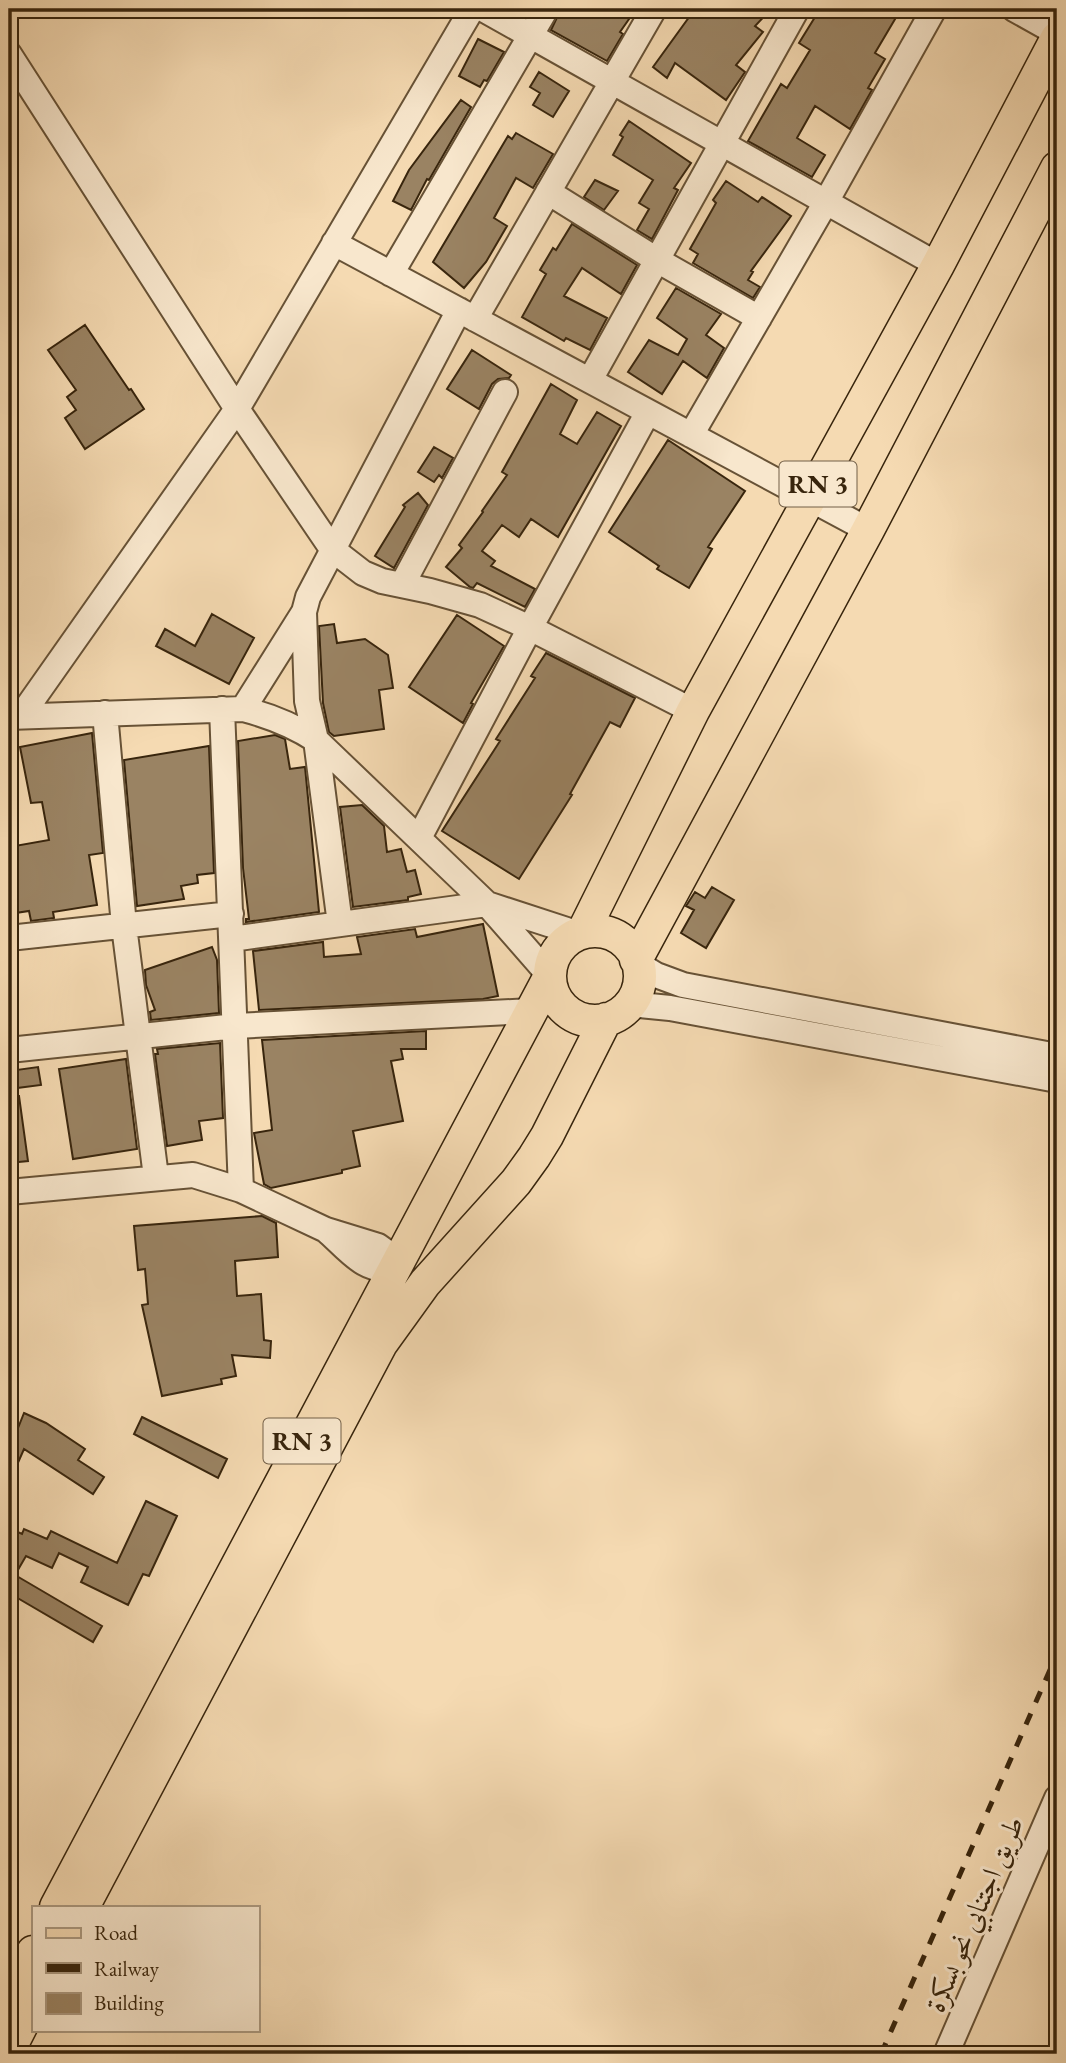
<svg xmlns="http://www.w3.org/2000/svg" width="1066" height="2063" viewBox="0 0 1066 2063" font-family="'EB Garamond',Amiri,serif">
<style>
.building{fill:#9a8363;stroke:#38250d;stroke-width:2}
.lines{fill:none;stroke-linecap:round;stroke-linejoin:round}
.minor-casing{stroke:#675236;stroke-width:28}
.major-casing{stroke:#38250d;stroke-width:35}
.minor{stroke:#f8e7cd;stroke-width:24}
.major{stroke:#f5dab2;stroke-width:32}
.rail{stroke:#38250d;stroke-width:5;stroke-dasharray:12 12;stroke-linecap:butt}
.labels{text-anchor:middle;stroke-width:6;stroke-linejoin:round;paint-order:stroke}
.shield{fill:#f8e7cd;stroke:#725f47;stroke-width:2}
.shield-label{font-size:26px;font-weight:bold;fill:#38250d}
.street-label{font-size:28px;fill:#38250d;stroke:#f8e7cd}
</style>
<rect width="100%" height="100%" fill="#f5dab2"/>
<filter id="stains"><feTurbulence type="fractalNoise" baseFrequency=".00286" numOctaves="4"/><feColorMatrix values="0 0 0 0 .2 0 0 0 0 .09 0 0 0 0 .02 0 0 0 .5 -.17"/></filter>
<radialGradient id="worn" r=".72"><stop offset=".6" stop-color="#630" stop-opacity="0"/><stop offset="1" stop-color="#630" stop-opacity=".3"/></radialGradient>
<!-- building -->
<path class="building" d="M561,9H636L620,32L623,34L607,61L551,30Z
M695,9H771L755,26L763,32L736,65L745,72L726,100L675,63L667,78L653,67Z
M820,9H901L875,53L885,59L868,88L872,90L850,129L815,106L797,138L825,155L812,177L748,141L781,84L787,88L810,50L799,43Z
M478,39L504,52L487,81L484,80L480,87L459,76Z
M539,72L569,91L553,117L533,105L540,93L530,87Z
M461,100L471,107L429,180L427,179L411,210L393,201L409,170Z
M629,121L691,163L674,188L678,190L652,239L637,230L649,209L639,203L653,180L613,155L623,137L620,135Z
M516,133L553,154L533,188L516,178L494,218L507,226L486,262L464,288L433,262L508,136L512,139Z
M595,180L618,191L604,210L584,197Z
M726,181L758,202L762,197L791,216L751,271L753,272L748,280L760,287L753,298L693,263L698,254L690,249L716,203L713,200Z
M572,224L637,265L621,294L582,268L564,296L607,318L590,350L566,338L564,341L522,317L546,274L540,270L553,248L556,250Z
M676,288L721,314L706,335L724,348L707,378L683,361L662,394L628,372L649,340L678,355L687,339L657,318Z
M85,325L129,390L131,389L144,409L85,449L65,418L76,410L67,397L76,390L48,350Z
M472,350L511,375L509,378L498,379L492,384L479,409L447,389Z
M551,384L577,400L560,434L577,444L597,412L621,426L558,537L531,519L519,537L502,525L482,551L495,561L491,566L535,589L525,607L477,583L473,588L470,587L446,567L462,548L459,545L483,512L482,511L507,475L502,472Z
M668,440L745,491L708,547L712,549L689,588L657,569L659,566L609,532Z
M434,447L453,458L442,478L439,475L434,482L418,472Z
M418,493L428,505L394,568L375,556L405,507L403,505Z
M212,614L254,638L229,684L156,646L165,629L195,646Z
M457,615L504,646L471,703L473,704L463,723L409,687Z
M334,624L337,643L365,639L388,655L393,688L379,690L384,729L334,736L329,732L323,703L319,626Z
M546,653L635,698L620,727L610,722L570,794L572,795L519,879L442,831L500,741L496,739L535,678L531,676Z
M92,733L103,853L89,855L97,905L53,912L54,918L31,921L29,911L9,914V847L49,840L42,802L31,803L20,747Z
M275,735L285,739L290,769L305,767L319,912L246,922V919H249L243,868L238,741Z
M209,746L214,873L197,875L198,883L181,886L184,899L137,906L124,760Z
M362,805L384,826L387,852L401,849L407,872L415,870L421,894L408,897V900L353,907L340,807Z
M712,887L734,900L706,948L681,933L694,910L686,906L695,892L705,898Z
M483,924L498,996L483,999L259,1010L253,951L323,942L324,957L361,954L357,937L415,929L417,937Z
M212,947L217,960L219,1013L151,1020L150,1012L155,1010L146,985L145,970Z
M426,1031V1049H401L403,1059L391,1061L403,1121L353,1131L360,1166L342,1170V1173L271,1188L264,1184L254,1133L272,1130L262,1040Z
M220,1043L223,1118L199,1121L202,1140L167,1146L155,1054H158L157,1049Z
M126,1059L137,1149L73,1159L59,1069Z
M38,1067L41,1085L9,1089V1071Z
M9,1096H19L28,1161L9,1163Z
M262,1216L276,1223L278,1257L235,1261L237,1296L261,1294L264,1340L271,1341L270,1358L232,1355L236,1376L221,1379L222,1384L162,1396L142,1305L148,1304L145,1269L138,1270L134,1226Z
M24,1413L46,1423L85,1449L78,1460L104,1477L93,1494L24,1449L9,1483V1424L18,1428Z
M142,1417L227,1459L218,1478L134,1434Z
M146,1501L177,1516L149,1576L143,1574L128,1605L81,1582L88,1567L59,1553L52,1568L26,1556L15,1575L102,1626L93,1642L9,1593V1528L22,1534L24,1529L47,1539L51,1531L117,1563Z"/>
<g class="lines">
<!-- minor casing -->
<g class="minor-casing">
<path id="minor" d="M483,9L938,265
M1014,9L1057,33
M9,54L237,409L332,549L363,573L382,581L430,591L480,605L530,628L693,711
M548,192L657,260L759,318
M334,243L868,530
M391,274L546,9
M459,310L308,597L304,612L307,701L316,740L487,904L550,976
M475,319L654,9
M590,380L797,9
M691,435L826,202L934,9
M402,585L505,392
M222,709L241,1190
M243,709L304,612
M105,713L124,926L156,1177
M21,716L237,409L472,9
M9,717L243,709C270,716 293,725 316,740L340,924
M419,838L530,628L648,412
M9,938L231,914
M232,939L487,904L579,934
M638,964L656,975L683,985L1057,1056
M629,1004L670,1008L1057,1080
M9,1050L236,1026L531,1011
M9,1192L193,1175L241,1190L326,1230L378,1246L385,1251L394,1267C366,1276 346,1247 326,1230
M946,2054L1057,1798"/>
</g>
<!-- major casing -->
<g class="major-casing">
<path id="major" d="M550 976a45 45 0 1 1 90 0a45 45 0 1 1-90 0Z
M583,932L693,711L938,265L1057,38
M636,960L868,530L1057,168
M56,1907L550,976
M83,1907L381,1344L425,1283L516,1182L534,1157L547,1136L606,1019
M9,1998L33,1952
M9,2050L33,2003"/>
</g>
<!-- minor -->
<use href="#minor" class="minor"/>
<!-- major -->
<use href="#major" class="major"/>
<!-- rail -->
<path class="rail" d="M881,2054L1057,1654"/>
</g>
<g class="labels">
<!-- shield labels -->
<g class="shield">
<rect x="779.5" y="461.5" width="77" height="45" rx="5"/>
<rect x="263.5" y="1418.5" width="77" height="45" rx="5"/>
</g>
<g class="shield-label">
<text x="818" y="493">RN 3</text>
<text x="302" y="1450">RN 3</text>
</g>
<!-- street labels -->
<g class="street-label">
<text transform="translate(974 1914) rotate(-67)" y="10">طريق اجتنابي نحو بسكرة</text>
</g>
</g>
<!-- margin -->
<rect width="1066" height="2063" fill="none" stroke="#f5dab2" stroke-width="35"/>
<rect x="10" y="10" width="1045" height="2042" fill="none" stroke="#38250d" stroke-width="3.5"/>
<rect x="18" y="18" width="1031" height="2028" fill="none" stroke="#38250d" stroke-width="2"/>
<!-- legend -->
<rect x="32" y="1906" width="228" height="126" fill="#f8e7cd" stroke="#ab9980" stroke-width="2"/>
<rect x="46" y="1928" width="35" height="10" fill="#f5dab2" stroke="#ab9980" stroke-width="2"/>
<text x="94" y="1940" font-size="21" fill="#38250d">Road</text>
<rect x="46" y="1963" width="35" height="10" fill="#38250d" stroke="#ab9980" stroke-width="2"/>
<text x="94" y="1976" font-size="21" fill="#38250d">Railway</text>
<rect x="46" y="1993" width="35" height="21" fill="#9a8363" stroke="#ab9980" stroke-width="2"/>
<text x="94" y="2010" font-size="21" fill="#38250d">Building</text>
<rect width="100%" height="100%" filter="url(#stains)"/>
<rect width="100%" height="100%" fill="url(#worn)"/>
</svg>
